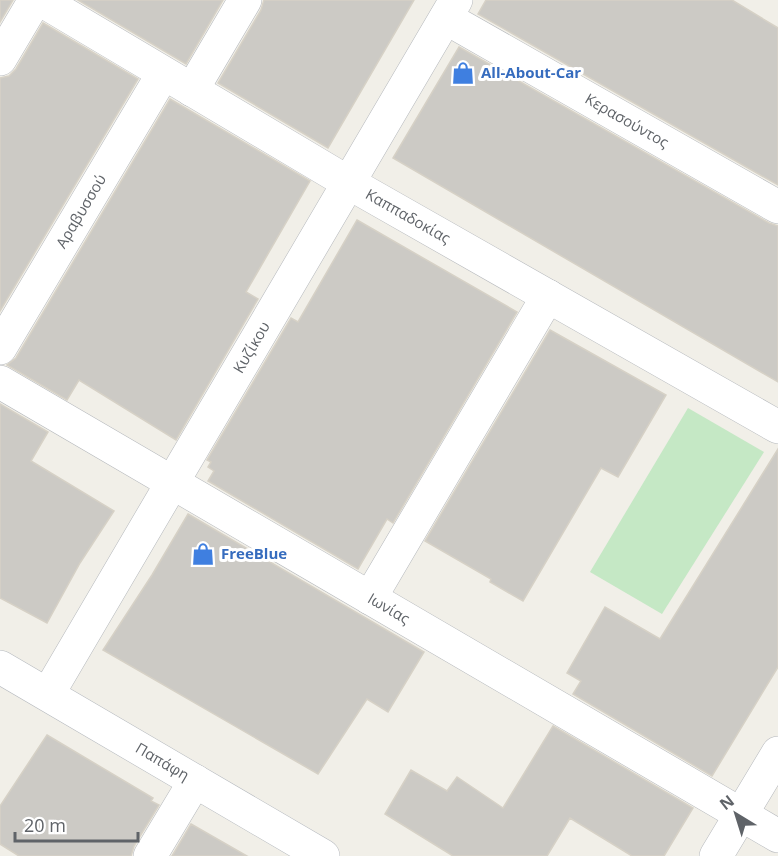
<svg xmlns="http://www.w3.org/2000/svg" width="778" height="856" viewBox="0 0 778 856" font-family="'Open Sans',sans-serif">
<style>
.green{fill:#c5e8c5}
.building{fill:#cccac5;stroke:#d6d1c6;stroke-width:1.5}
.lines{fill:none;stroke-linecap:round;stroke-linejoin:round}
.street-casing{stroke:#b5b8bc;stroke-width:34}
.secondary-casing{stroke:#b6babf;stroke-width:34}
.street{stroke:#fff;stroke-width:33}
.secondary{stroke:#fff;stroke-width:33}
.labels{text-anchor:middle;stroke-width:6;stroke-linejoin:round;paint-order:stroke}
.shop-label{font-size:15px;font-weight:bold;fill:#366cbe;stroke:#fff;text-anchor:start}
.street-label{font-size:15px;fill:#5f6368;stroke:#fff}
</style>
<rect width="100%" height="100%" fill="#f1efe8"/>
<!-- green -->
<path class="green" d="M688,408L764,452L662,614L590,572Z"/>
<!-- building -->
<path class="building" d="M0,0H13L0,22Z
M78,0H223L186,64Z
M264,0H414L328,148L218,83L261,10Z
M486,0H732L778,28V185L478,14Z
M43,23L138,79L0,311V78L9,76L16,69Z
M459,47L769,223L778,226V382L393,158Z
M170,99L310,181L246,292L258,299L176,440L79,380L67,400L7,365L16,358Z
M357,220L517,312L393,523L387,519L358,569L208,481L214,471L208,467L211,462L207,460L291,318L298,322Z
M550,330L666,395L618,477L601,468L523,601L490,582L491,579L425,541Z
M0,404L48,432L31,461L114,511L80,563L47,623L0,598Z
M778,449V667L712,776L573,694L581,681L567,673L605,607L660,639Z
M188,514L424,652L388,712L367,699L318,774L103,650L152,575Z
M553,726L693,808L664,856H632L570,818L547,856H453L385,814L411,770L447,791L457,777L503,808Z
M47,735L153,798L151,801L159,805L134,846L131,856H19L0,844V806Z
M191,824L247,856H172Z"/>
<g class="lines">
<!-- street casing -->
<g class="street-casing">
<g id="street">
<path id="s1" d="M41,0L349,183L778,427"/>
<path id="s2" d="M446,18L778,207"/>
<path d="M0,59L35,0"/>
<path d="M192,90L245,0"/>
<path id="s3" d="M0,348L163,74"/>
<path id="s4" d="M0,382L778,836"/>
<path d="M370,598L548,296"/>
<path id="s5" d="M48,694L456,0"/>
<path d="M150,856L195,781"/>
<path d="M716,856L778,753"/>
</g>
</g>
<!-- secondary casing -->
<g class="secondary-casing">
<g id="secondary">
<path id="s6" d="M0,667L323,856"/>
</g>
</g>
<!-- street -->
<use href="#street" class="street"/>
<!-- secondary -->
<use href="#secondary" class="secondary"/>
</g>
<!-- icons -->
<defs>
<g id="shop-bare" transform="scale(1.8)"><path d="M-5-2.5h2.3a2.7 3.5 0 0 1 5.4 0H5L5.5 6h-11ZM-1.5-2.5h3a1.5 2.3 0 0 0-3 0Z" fill="#3f7fe0" stroke="#fff" stroke-width="2.5" paint-order="stroke"/></g>
</defs>
<g fill-rule="evenodd">
<use href="#shop-bare" x="463" y="73"/>
<use href="#shop-bare" x="203" y="554"/>
</g>
<g class="labels">
<!-- shop labels -->
<g class="shop-label">
<text x="481" y="78">All-About-Car</text>
<text x="221" y="559">FreeBlue</text>
</g>
<!-- street labels -->
<g class="street-label">
<text dy="5" stroke="none"><textPath href="#s2" startOffset="208">Κερασούντος</textPath></text>
<text dy="5" stroke="none"><textPath href="#s3" startOffset="159">Αραβυσσού</textPath></text>
<text dy="5" stroke="none"><textPath href="#s1" startOffset="426">Καππαδοκίας</textPath></text>
<text dy="5" stroke="none"><textPath href="#s5" startOffset="402">Κυζίκου</textPath></text>
<text dy="5" stroke="none"><textPath href="#s4" startOffset="450">Ιωνίας</textPath></text>
<text dy="5" stroke="none"><textPath href="#s6" startOffset="188">Παπάφη</textPath></text>
</g>
</g>
<!-- north arrow -->
<g transform="translate(736 814) rotate(322)" stroke="#ffffff" stroke-width="4.5" paint-order="stroke">
<path d="M0-4.5L10 22L0 15L-10 22Z" fill="#5f6368"/>
<text y="-9" font-size="16" font-weight="bold" text-anchor="middle" fill="#5f6368">N</text>
</g>
<!-- scale -->
<path d="M15 832v9h123v-9" fill="none" stroke="#5f6368" stroke-width="3"/>
<text x="24" y="832" font-size="18" fill="#5f6368" stroke="#ffffff" stroke-width="4.5" paint-order="stroke">20 m</text>
</svg>
